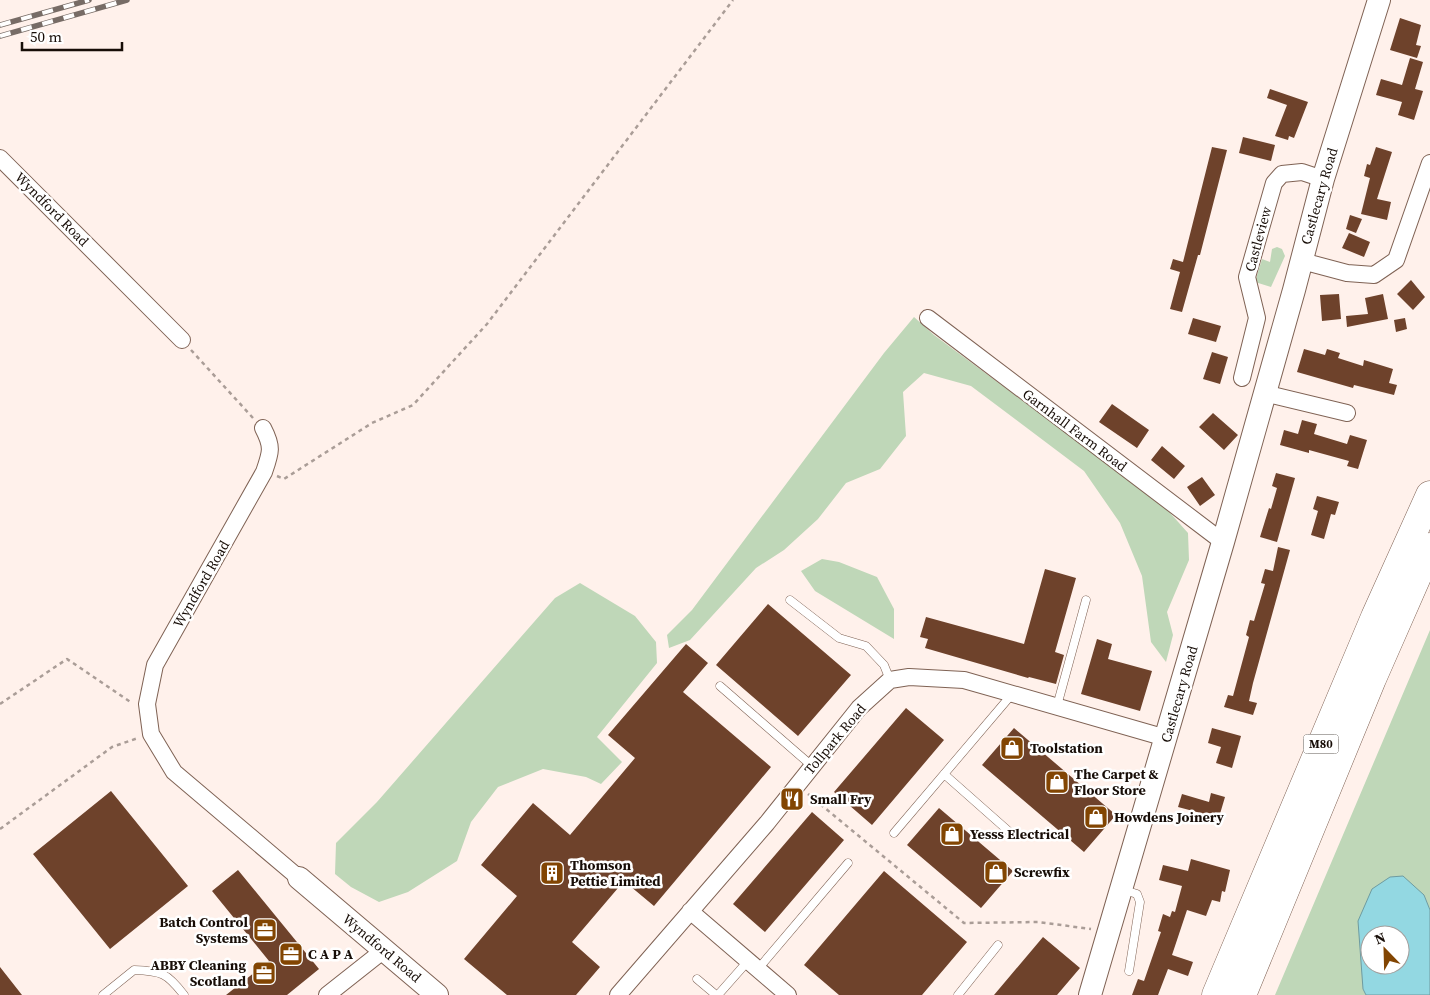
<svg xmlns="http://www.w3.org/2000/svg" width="1430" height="995" viewBox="0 0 1430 995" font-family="'Source Serif 4',serif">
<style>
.green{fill:#bfd7b8}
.water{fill:#93d8e2;stroke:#6e9ba0;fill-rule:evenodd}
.building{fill:#6e422b}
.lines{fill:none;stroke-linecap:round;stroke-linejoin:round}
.lane-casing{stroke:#7f6254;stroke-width:9}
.street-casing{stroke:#7f6254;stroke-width:18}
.secondary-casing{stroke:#7f6254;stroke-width:24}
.highway-casing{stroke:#7f6254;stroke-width:29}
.path{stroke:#aa9d97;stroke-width:2.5;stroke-dasharray:4 4;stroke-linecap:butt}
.lane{stroke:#fff;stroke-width:8}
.street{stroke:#fff;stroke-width:16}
.secondary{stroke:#fff;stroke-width:22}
.highway{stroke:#fff;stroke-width:28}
.rail-casing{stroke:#776c66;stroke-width:5.5}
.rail{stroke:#fff;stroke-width:4;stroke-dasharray:11;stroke-linecap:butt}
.labels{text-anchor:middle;stroke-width:5;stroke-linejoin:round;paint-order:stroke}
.shield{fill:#fff;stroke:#5d5651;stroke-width:1}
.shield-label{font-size:12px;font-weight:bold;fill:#170d07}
.street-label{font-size:14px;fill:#170d07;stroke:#fff}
.poi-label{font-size:14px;font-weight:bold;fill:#170d07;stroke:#fff;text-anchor:start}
</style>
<rect width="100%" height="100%" fill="#fff1eb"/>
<!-- green -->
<path class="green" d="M1277,247L1282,249L1285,256L1271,287L1255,282L1262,259L1270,262L1272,249Z
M914,317L934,335L1163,505L1188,533L1189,560L1167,612L1173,635L1166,662L1151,642L1142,576L1120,523L1084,471L971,386L924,373L903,392L906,436L880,469L846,483L818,519L784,550L756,568L690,640L669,648L667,635L692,610L884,353Z
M822,559L839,562L877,577L894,609V639L815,591L801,571Z
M580,583L635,616L656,642L657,663L597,737L622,762L601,784L586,777L543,769L498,787L471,822L457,861L408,892L379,902L351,887L335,874L336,843L377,802L555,598Z
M1430,630V910L1424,895L1372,889L1363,989L1366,995H1275Z"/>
<!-- water -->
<path class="water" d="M1403,876L1424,895L1430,910V995H1366L1363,989L1358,921L1372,889L1390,877ZM1370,935H1400V965H1370Z"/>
<!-- building -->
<path class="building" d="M1400,18L1421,25L1416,45L1421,46L1417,58L1390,50Z
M1410,58L1423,62L1415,89L1423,91L1414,120L1398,115L1402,102L1376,95L1381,79L1402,85Z
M1270,89L1308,102L1294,138L1289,136L1288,140L1275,136L1287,105L1267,98Z
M1243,137L1275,145L1271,161L1239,153Z
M1212,147L1227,150L1200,255H1198L1182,312L1170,309L1180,272L1170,269L1173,259L1183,262Z
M1376,147L1392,152L1377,199L1391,202L1387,220L1361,214L1370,178L1364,176L1367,164L1370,165Z
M1350,215L1362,219L1356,233L1346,229Z
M1349,233L1370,242L1364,257L1342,248Z
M1411,280L1425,297L1413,310L1397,294Z
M1339,294L1341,319L1322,321L1320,295Z
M1383,294L1388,319L1347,327L1346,316L1368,314L1365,298Z
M1193,318L1221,326L1216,342L1188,334Z
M1405,318L1407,329L1396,332L1394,320Z
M1304,349L1325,355L1327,349L1340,353L1338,358L1363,366L1364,360L1393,369L1389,383L1397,385L1394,395L1354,385L1353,388L1297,372Z
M1212,352L1228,357L1220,384L1203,379Z
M1112,404L1149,430L1137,448L1099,422Z
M1213,413L1238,435L1224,450L1199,427Z
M1302,420L1317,424L1314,434L1347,444L1350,435L1367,440L1358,469L1347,466L1349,461L1309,450V453L1280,445L1284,430L1298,434Z
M1162,446L1185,466L1174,479L1151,460Z
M1276,473L1295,478L1277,542L1260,537L1269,508L1271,509L1277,488L1272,486Z
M1202,477L1215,495L1200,506L1187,487Z
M1317,496L1339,502L1335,515L1331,514L1324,539L1311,535L1318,511L1313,509Z
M1278,547L1290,550L1253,683L1249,701L1257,703L1253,715L1224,707L1228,695L1233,696L1249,637L1246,635L1250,620L1254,621L1265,584L1261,583L1265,569L1273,571Z
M1045,569L1076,578L1055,652L1064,655L1056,684L1029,677L1028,678L925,648L928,639L920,637L926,617L1024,644Z
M768,604L851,675L798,736L716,665Z
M1097,639L1112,644L1108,659L1152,671L1140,711L1081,694Z
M686,644L708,663L683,692L771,767L654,906L624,881L572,942L600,967L576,995H507L464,959L517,896L481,865L533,803L570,835L635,758L608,735Z
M906,708L944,740L872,825L834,792Z
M1014,728L1116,815L1084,852L982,765Z
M1212,728L1241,736L1232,768L1216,763L1221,747L1208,743Z
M111,791L188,886L110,949L33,854Z
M1211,793L1225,797L1217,824L1206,821L1208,815L1178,807L1182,794L1209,802Z
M939,808L1013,871L981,908L907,845Z
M812,812L844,840L765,932L733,904Z
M1191,859L1230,870L1225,892L1222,891L1220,902L1212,900L1206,916L1187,910L1172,955L1193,962L1188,976L1168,969L1158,995H1132L1138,979L1144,981L1161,932L1158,931L1163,914L1170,917L1172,911L1175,912L1182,886L1159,880L1163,865L1188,871Z
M238,870L319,969L287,995H226L269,961L212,891Z
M884,871L967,942L922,995H839L804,965Z
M1043,937L1080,968L1057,995H994Z
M0,967L22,995H0Z"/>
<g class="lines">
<!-- lane casing -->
<g class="lane-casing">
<path id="lane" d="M790,600L839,638L866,646L884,665L890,680
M720,686L812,766
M1057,706L1086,600
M944,774L1013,835
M894,833L1013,693
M1124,890L1137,894L1140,902L1129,971
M758,969L848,863
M697,979L716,995
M103,995L134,970C162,971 167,973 184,995
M718,995L748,961
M958,995L998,945"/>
</g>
<!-- street casing -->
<g class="street-casing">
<path id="street" d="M0,158L182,340
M1302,261L1347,273L1374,275L1396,260L1430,163
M928,318L1223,542
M1242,378L1257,318L1247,277L1274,183L1282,174L1302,172L1323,179
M1264,393L1347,413
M263,428C273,447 271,452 264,472L155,665L147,704L151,734L174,772L299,878
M690,911L788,995
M327,995L384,950
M618,995L767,823L859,708L890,680L909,677L964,680L1166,738"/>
</g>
<!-- secondary casing -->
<g class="secondary-casing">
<path id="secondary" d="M299,878L437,995
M1090,995L1223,542L1294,290L1323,179L1379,0"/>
</g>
<!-- highway casing -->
<g class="highway-casing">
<path id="highway" d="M1216,995L1375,617L1430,495
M1242,995L1372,679L1430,547"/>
</g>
<!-- path -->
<path class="path" d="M191,350L253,418
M277,476L284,479L372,423L413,405L487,324L733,0
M0,704L67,659L132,703
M808,794L964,923L1038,922L1091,929
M0,829L112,747L138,738"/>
<!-- lane -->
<use href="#lane" class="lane"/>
<!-- street -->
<use href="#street" class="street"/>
<!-- secondary -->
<use href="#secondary" class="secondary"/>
<!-- highway -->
<use href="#highway" class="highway"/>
<!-- rail casing -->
<g class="rail-casing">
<path id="rail" d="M0,25L89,0
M0,36L127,0"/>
</g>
<!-- rail -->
<use href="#rail" class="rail"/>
</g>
<!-- icons -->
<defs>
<g id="shop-square" transform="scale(1.25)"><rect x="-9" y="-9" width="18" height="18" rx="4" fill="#824502" stroke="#fff"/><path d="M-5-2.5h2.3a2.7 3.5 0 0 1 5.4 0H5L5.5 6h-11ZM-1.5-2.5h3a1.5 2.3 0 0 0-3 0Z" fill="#fff"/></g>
<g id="restaurant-square" transform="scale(1.25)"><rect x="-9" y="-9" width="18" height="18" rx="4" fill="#824502" stroke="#fff"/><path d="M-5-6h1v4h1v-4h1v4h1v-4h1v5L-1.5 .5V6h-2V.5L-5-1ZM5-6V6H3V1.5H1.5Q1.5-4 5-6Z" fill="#fff"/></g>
<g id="building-square" transform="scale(1.25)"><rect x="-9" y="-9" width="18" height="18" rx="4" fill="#824502" stroke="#fff"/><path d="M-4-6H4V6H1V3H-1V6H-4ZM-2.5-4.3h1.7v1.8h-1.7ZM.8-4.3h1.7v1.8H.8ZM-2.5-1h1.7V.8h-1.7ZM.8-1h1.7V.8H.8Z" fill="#fff"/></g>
<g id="office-square" transform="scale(1.25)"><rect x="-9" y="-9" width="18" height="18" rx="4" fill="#824502" stroke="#fff"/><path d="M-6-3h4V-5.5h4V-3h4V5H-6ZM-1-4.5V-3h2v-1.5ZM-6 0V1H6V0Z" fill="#fff"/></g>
</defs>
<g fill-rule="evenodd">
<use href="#shop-square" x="1012" y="748"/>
<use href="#shop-square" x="1057" y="782"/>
<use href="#restaurant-square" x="792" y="799"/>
<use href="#shop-square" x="1096" y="817"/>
<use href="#shop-square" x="952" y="834"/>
<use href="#shop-square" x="996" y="872"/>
<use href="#building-square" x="552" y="873"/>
<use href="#office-square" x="265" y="930"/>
<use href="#office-square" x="291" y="954"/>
<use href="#office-square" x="264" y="973"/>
</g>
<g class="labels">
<!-- shield labels -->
<rect class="shield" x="1303.5" y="734.5" width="35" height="19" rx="4"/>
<g class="shield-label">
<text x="1321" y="748">M80</text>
</g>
<!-- street labels -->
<g class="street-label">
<text transform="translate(1319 196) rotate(-74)" y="5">Castlecary Road</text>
<text transform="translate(52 209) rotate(45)" y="5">Wyndford Road</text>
<text transform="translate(1258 239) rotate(-75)" y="5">Castleview</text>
<text transform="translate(1075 430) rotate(37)" y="5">Garnhall Farm Road</text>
<text transform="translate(201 584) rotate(-60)" y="5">Wyndford Road</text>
<text transform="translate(1179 694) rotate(-74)" y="5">Castlecary Road</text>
<text transform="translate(835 739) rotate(-50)" y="5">Tollpark Road</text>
<text transform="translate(382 948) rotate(40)" y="5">Wyndford Road</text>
</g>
<!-- poi labels -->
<g class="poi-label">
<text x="1030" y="753">Toolstation</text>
<text x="1074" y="779">The Carpet &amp;<tspan x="1074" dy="16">Floor Store</tspan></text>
<text x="810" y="804">Small Fry</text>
<text x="1114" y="822">Howdens Joinery</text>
<text x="970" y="839">Yesss Electrical</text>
<text x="570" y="870">Thomson<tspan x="570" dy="16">Pettie Limited</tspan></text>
<text x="1014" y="877">Screwfix</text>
<text x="248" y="927" text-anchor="end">Batch Control<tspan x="248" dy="16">Systems</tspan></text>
<text x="308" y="959">C A P A</text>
<text x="246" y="970" text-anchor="end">ABBY Cleaning<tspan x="246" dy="16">Scotland</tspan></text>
</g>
</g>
<!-- north arrow -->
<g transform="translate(1385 950) rotate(337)"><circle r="24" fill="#ffffff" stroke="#a29e9c"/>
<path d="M0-4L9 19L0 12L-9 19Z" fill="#824502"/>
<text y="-8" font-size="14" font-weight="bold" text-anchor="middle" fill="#170d07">N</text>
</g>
<!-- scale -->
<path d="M22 42v8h100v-8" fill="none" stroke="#170d07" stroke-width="2.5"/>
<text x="30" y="42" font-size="15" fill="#170d07" stroke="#ffffff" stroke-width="4" paint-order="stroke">50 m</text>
</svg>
